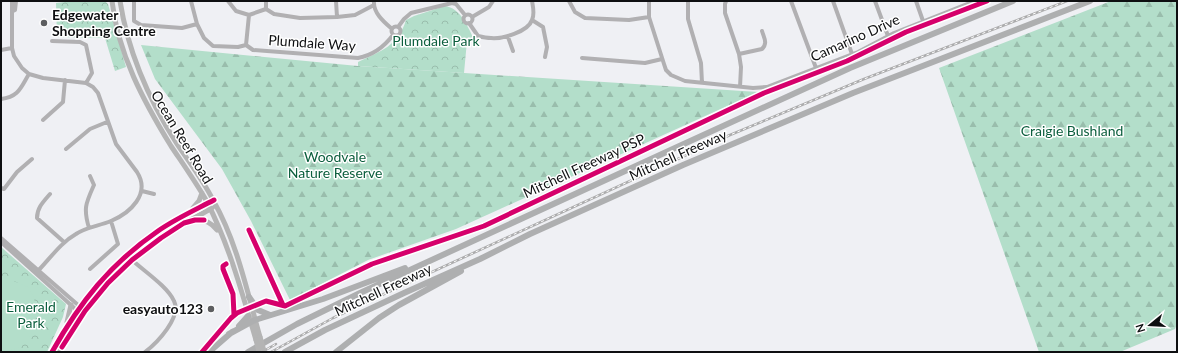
<svg xmlns="http://www.w3.org/2000/svg" width="1178" height="353" viewBox="0 0 1178 353" font-family="Lato,sans-serif">
<style>
.forest{fill:url(#forest-firs)}
.park{fill:url(#park-crowns)}
.pitch{fill:#b3deca}
.lines{fill:none;stroke-linecap:round;stroke-linejoin:round}
.minor{stroke:#b1b0b2;stroke-width:4}
.major{stroke:#b4b4b4;stroke-width:5}
.highway{stroke:#aeafb0;stroke-width:6}
.rail-casing{stroke:#acacad;stroke-width:2.5}
.rail{stroke:#fff;stroke-width:1;stroke-dasharray:3;stroke-linecap:butt}
.major-bridge{stroke:#b4b4b4;stroke-width:5}
.cycleway-casing{stroke:#fff;stroke-width:8}
.cycleway{stroke:#d6006c;stroke-width:5}
.poi-dot{fill:#5d5e60;stroke:#fff;stroke-width:1.5}
.labels{text-anchor:middle;stroke-width:3;stroke-linejoin:round;paint-order:stroke}
.poi-label{font-size:14px;font-weight:bold;fill:#0e0f11;stroke:#fff;text-anchor:start}
.street-label{font-size:14px;fill:#0e0f11;stroke:#fff}
.park-label{font-size:14px;fill:#0b5e3d;stroke:#fff}
</style>
<defs>
<pattern id="forest-firs" width="22" height="20" patternUnits="userSpaceOnUse"><rect width="22" height="20" fill="#b3deca"/><path d="M5 1l3.5 6h-7zM16 11l3.5 6h-7z" fill="#99bdac"/></pattern>
<pattern id="park-crowns" width="20" height="18" patternUnits="userSpaceOnUse"><rect width="20" height="18" fill="#b3deca"/><path d="M2 6a3 3 0 1 1 6 0M12 15a3 3 0 1 1 6 0" fill="none" stroke="#99bdac"/></pattern>
</defs>
<rect width="100%" height="100%" fill="#eff0f4"/>
<!-- forest -->
<path class="forest" d="M1111,1H1177V324L1175,329L1120,352H1039L939,68Z
M141,45L358,66L758,92L456,229L368,260L290,300L251,221L222,169L155,79Z"/>
<!-- park -->
<path class="park" d="M74,1H105L108,4L126,67L115,71L105,38L57,37L56,3Z
M445,6C460,8 467,25 473,37L467,41L464,73L358,66V62C381,51 398,46 406,20L414,16Z
M1,247L66,304L63,317L47,352H1Z"/>
<!-- pitch -->
<path class="pitch" d="M7,282H16L28,287C45,310 35,353 1,351V284Z"/>
<g class="lines">
<!-- minor -->
<path class="minor" d="M12,1V48L14,56L22,68L29,74L43,78L86,83L93,87L98,93L116,144L137,172C151,194 130,213 111,221C99,226 86,227 76,234C60,243 49,260 36,273
M134,1V21L141,25L182,28L197,24
M191,1L197,24L204,38L213,46L238,47L246,45L249,15
M228,1L236,11L249,15
M336,1L337,17
M374,1C373,13 384,22 392,29
M569,1L575,12L585,18L629,20L649,17
M649,1V17L664,64L666,70L671,75L685,81L753,88L767,87L858,52L894,33L975,1
M688,1V19L701,63L702,83
M726,1L725,4V13L739,54L741,67L740,87
M791,1L816,68
M833,1L852,54
M875,1L888,36
M916,1L923,21
M266,9L274,14L300,18L337,17L355,15L374,5
M13,11L15,10L16,1
M463.5 19a4.5 4.5 0 1 1 9 0a4.5 4.5 0 1 1-9 0Z
M249,15L266,9V1
M472,17L489,7L493,1
M532,20L543,27L547,47L545,57
M469,23L478,36C482,37 487,38 491,38C502,39 528,32 532,20C535,14 533,7 532,1
M391.5 31a4.5 4.5 0 1 1 9 0a4.5 4.5 0 1 1-9 0Z
M398,27L404,19L411,13L452,3L456,4L465,15
M508,37L513,51
M52,41L80,42L86,45L92,73L86,83
M246,45L253,50L358,58C374,55 384,47 393,35
M1,50L12,48
M739,54L762,49C768,43 764,38 762,31
M582,58L645,63L662,59
M1,99C19,97 21,87 29,74
M43,120L63,102L65,80
M66,149L90,129L107,122
M1,188L4,189L17,172L32,159
M142,191L154,194
M50,194C43,202 37,208 37,218L64,242
M89,228C83,208 86,203 94,185L90,176
M1,238L85,311
M1,242L82,315
M132,260C144,271 168,287 174,301C182,317 157,343 145,352
M90,269L118,244L111,221"/>
<!-- major -->
<path class="major" d="M112,1C118,54 144,102 171,146C183,164 195,181 206,200C229,244 242,293 256,340
M120,1C128,52 149,100 177,144C189,162 203,180 213,200C237,242 247,291 260,337
M193,208L199,201L202,193
M193,220C203,219 211,222 217,230
M67,322L71,305
M52,352C80,303 110,263 158,231C175,220 192,212 209,202
M59,352C86,306 117,267 162,237C178,226 195,218 212,208"/>
<!-- highway -->
<path class="highway" d="M249,297L258,310L270,315
M239,326L248,316
M229,334L255,320L323,299L405,268
M209,352L232,332
M248,352L297,324L360,293L675,148L850,68L1013,1
M285,352L325,330L404,293L480,259L530,234L683,165L853,93L1090,1
M336,352L379,318L399,305L461,271"/>
<!-- rail casing -->
<g class="rail-casing">
<path id="rail" d="M262,352L276,344
M271,352L333,318L371,300L730,135L864,79L1067,1"/>
</g>
<!-- rail -->
<use href="#rail" class="rail"/>
<!-- major-bridge -->
<path class="major-bridge" d="M260,337L264,351
M256,340L259,352"/>
<!-- cycleway casing -->
<g class="cycleway-casing">
<path id="cycleway" d="M249,230L283,305
M226,264L223,266V269L233,294L234,315
M62,347L85,311L108,283L132,260L161,238L184,223L195,220H204
M52,352C80,302 110,264 158,231C175,219 195,210 214,200
M202,352L231,318L237,313L266,301L285,306L372,264L484,226L764,93L847,61L906,32L987,1"/>
</g>
<!-- cycleway -->
<use href="#cycleway" class="cycleway"/>
</g>
<!-- markers -->
<g class="poi-dot">
<circle cx="44" cy="23" r="4"/>
<circle cx="211" cy="309" r="4"/>
</g>
<g class="labels">
<!-- poi labels -->
<g class="poi-label">
<text x="52" y="20">Edgewater<tspan x="52" dy="16">Shopping Centre</tspan></text>
<text x="203" y="314" text-anchor="end">easyauto123</text>
</g>
<!-- street labels -->
<g class="street-label">
<text transform="translate(855 38) rotate(-24)" y="5">Camarino Drive</text>
<text transform="translate(312 43) rotate(4)" y="5">Plumdale Way</text>
<text transform="translate(182 137) rotate(59)" y="5">Ocean Reef Road</text>
<text transform="translate(678 155) rotate(-24)" y="5">Mitchell Freeway</text>
<text transform="translate(584 166) rotate(-25)" y="5">Mitchell Freeway PSP</text>
<text transform="translate(383 290) rotate(-25)" y="5">Mitchell Freeway</text>
</g>
<!-- park labels -->
<g class="park-label">
<text x="436" y="46">Plumdale Park</text>
<text x="1072" y="136">Craigie Bushland</text>
<text x="335" y="162">Woodvale<tspan x="335" dy="16">Nature Reserve</tspan></text>
<text x="31" y="312">Emerald<tspan x="31" dy="16">Park</tspan></text>
</g>
</g>
<!-- border -->
<rect width="1178" height="353" fill="none" stroke="#0e0f11" stroke-width="4"/>
<!-- north arrow -->
<g transform="translate(1150 325) rotate(252)" stroke="#ffffff" stroke-width="3" paint-order="stroke">
<path d="M0-3L7 15L0 10L-7 15Z" fill="#0e0f11"/>
<text y="-6" font-size="11" font-weight="bold" text-anchor="middle" fill="#0e0f11">N</text>
</g>
</svg>
